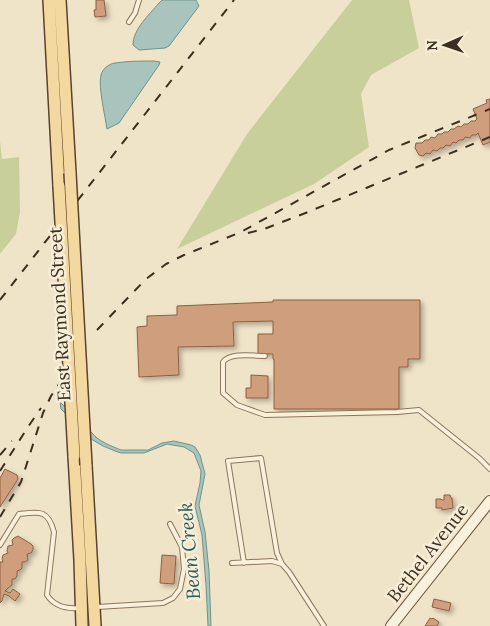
<svg xmlns="http://www.w3.org/2000/svg" width="490" height="626" viewBox="0 0 490 626" font-family="Lora,serif">
<style>
.green{fill:#c9cf9b}
.water{fill:#a9c4bc;stroke:#6f938a}
.building{fill:#cf9f7d;stroke:#8d5f41;filter:url(#shadow)}
.lines{fill:none;stroke-linecap:round;stroke-linejoin:round}
.lane-casing{stroke:#8d765c;stroke-width:6}
.secondary-casing{stroke:#6f573f;stroke-width:12}
.primary-casing{stroke:#5b4430;stroke-width:14}
.lane{stroke:#faf1dc;stroke-width:4}
.secondary{stroke:#faf1dc;stroke-width:10}
.primary{stroke:#f3d9a0;stroke-width:11}
.rail{stroke:#3d2e20;stroke-width:2;stroke-dasharray:9 9;stroke-linecap:butt}
.primary-bridge-casing{stroke:#5b4430;stroke-width:14;stroke-linecap:butt}
.primary-bridge{stroke:#f3d9a0;stroke-width:11}
.labels{text-anchor:middle;stroke-width:5;stroke-linejoin:round;paint-order:stroke}
.street-label{font-size:18px;fill:#3d2e20;stroke:#f7eed8}
.water-label{font-size:19px;font-style:italic;fill:#2f5d5a;stroke:#f7eed8}
</style>
<defs>
<filter id="shadow"><feDropShadow dx="3" dy="3" stdDeviation="2.5" flood-color="#0004"/></filter>
</defs>
<rect width="100%" height="100%" fill="#f0e4c8"/>
<!-- green -->
<path class="green" d="M352,0H409L419,48L371,75L361,94L369,147L314,184L177,249L247,134Z
M0,141L2,159L19,157L20,212L16,234L0,254Z"/>
<!-- water -->
<path class="water" d="M162,0H196L199,6L169,46L165,48L139,50L133,45C133,29 149,15 159,3Z
M154,61L160,62L159,65L119,123L107,129C105,115 98,87 101,75C103,68 109,64 115,63C128,61 141,61 154,61Z
M60,402L92,433C98,441 111,446 121,450H148L162,443L174,441L191,445L195,447L200,455L205,474L199,505L205,532L209,571L211,626H208L206,585L202,535L195,506L200,483L201,471L194,453L184,447L167,444L144,453H121L115,451L103,446L91,439L61,409Z"/>
<!-- building -->
<path class="building" d="M96,0H104L106,16L95,17L94,10H96Z
M490,99V142L483,145L478,133L476,135H472L470,138L465,137L463,140H459L456,143L453,142L450,146L446,145L443,148H440L437,151L433,150L430,154L426,153L423,156L419,155L415,148L416,143H422L425,140H429L431,137L435,138L438,134H442L444,132H448L451,129H454L458,126L461,127L464,124H468L471,121H475L477,119L473,109L487,103L486,100Z
M273,300H420V359H408V367H399V409H274V359H273V354H258V334H273V321L233,322L234,346L178,347L179,375L139,377L137,327L147,326V316L177,315V306L273,302Z
M251,375L268,376V398H246V388H251Z
M5,469L17,475L18,479L0,507V478Z
M444,495H450L451,498H452L453,508L442,510V508H436V499H441L442,500H444Z
M18,536L31,544L33,546V550L31,553L27,554L28,560L25,562H22V568L20,570L17,571V576L15,579H12V585L8,588L5,591L10,593L13,589L20,594L15,601L9,596L4,594L2,601L0,603V562H3L2,559L3,555L8,553L7,551L8,546L13,545L12,540L14,538Z
M162,555L176,556L174,584L160,583Z
M434,599L451,603L449,611L432,607Z
M430,618L432,619L433,618L439,622L437,626H425Z"/>
<g class="lines">
<!-- lane casing -->
<g class="lane-casing">
<path id="lane" d="M129,22L135,13L139,0
M265,356C253,356 231,352 223,362V393L237,405L265,415L397,412L419,410L479,458L490,469
M0,545L19,514C39,512 48,509 54,532L47,595C54,606 66,609 79,608
M232,563L272,561L282,564L289,572L324,626
M244,563L228,461L261,458L277,553L282,564
M97,607L163,603L173,598L180,589L184,569L182,547L170,524"/>
</g>
<!-- secondary casing -->
<g class="secondary-casing">
<path id="secondary" d="M391,626L490,501"/>
</g>
<!-- primary casing -->
<g class="primary-casing">
<path id="primary" d="M49,0L59,186
M60,0L70,173
M74,456L80,560L82,626
M86,465L95,626"/>
</g>
<!-- lane -->
<use href="#lane" class="lane"/>
<!-- secondary -->
<use href="#secondary" class="secondary"/>
<!-- primary -->
<use href="#primary" class="primary"/>
<!-- rail -->
<path class="rail" d="M248,233L264,229L303,214L490,137
M0,300L234,0
M97,330L146,279L166,264L184,255L241,232L389,150L490,109
M0,455L12,441
M0,471L28,427L41,408
M0,517L21,482L43,413L51,396L62,380"/>
<!-- primary-bridge casing -->
<g class="primary-bridge-casing">
<path id="primary-bridge" d="M70,173L86,465
M59,186L74,456"/>
</g>
<!-- primary-bridge -->
<use href="#primary-bridge" class="primary-bridge"/>
</g>
<g class="labels">
<!-- street labels -->
<g class="street-label">
<text transform="translate(60 314) rotate(-93)" y="6">East Raymond Street</text>
<text transform="translate(428 553) rotate(-52)" y="6">Bethel Avenue</text>
</g>
<!-- water labels -->
<g class="water-label">
<text transform="translate(189 551) rotate(-95)" y="7">Bean Creek</text>
</g>
</g>
<!-- north arrow -->
<g transform="translate(445 45) rotate(268)" stroke="#f7eed8" stroke-width="4" paint-order="stroke">
<path d="M0-4L9 19L0 12L-9 19Z" fill="#3d2e20"/>
<text y="-8" font-size="14" font-weight="bold" text-anchor="middle" fill="#3d2e20">N</text>
</g>
</svg>
